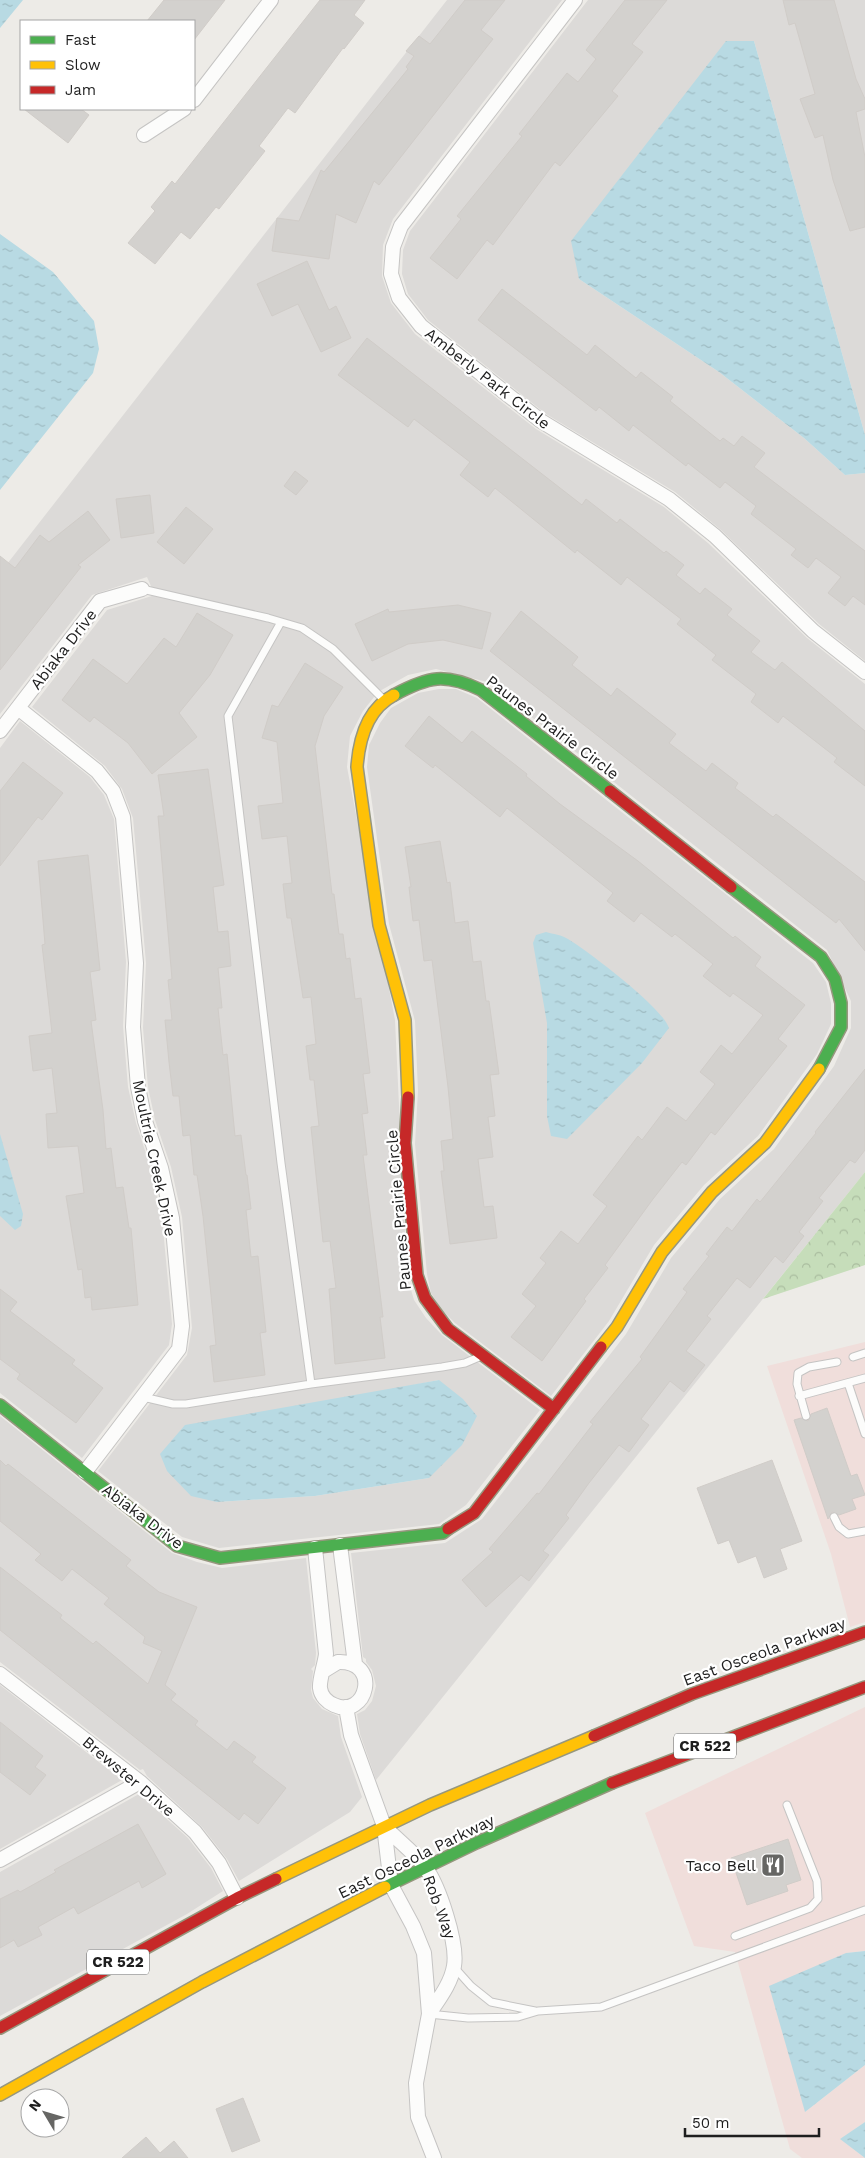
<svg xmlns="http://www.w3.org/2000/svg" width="865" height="2158" viewBox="0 0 865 2158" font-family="'Work Sans',sans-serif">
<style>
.residential{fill:#dcdad8;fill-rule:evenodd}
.commercial{fill:#f0dedb}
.forest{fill:url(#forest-crowns)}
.water{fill:url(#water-ripples)}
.building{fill:#d3d1ce;stroke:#d0ccc8}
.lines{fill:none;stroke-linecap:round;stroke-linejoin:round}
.lane-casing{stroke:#c5c4c3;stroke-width:9}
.street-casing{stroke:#c5c4c3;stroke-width:16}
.fast-casing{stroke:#96977e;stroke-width:14}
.slow-casing{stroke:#96977e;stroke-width:14}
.jam-casing{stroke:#96977e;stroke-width:14}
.lane{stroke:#fcfcfb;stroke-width:7}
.street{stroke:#fcfcfb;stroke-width:14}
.fast{stroke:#4caf50;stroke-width:11}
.slow{stroke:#ffc107;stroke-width:11}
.jam{stroke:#c62828;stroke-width:11}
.labels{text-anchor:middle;stroke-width:4.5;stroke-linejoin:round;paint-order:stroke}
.shield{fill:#fff;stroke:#626262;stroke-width:1}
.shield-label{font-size:15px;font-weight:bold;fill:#1e1e1e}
.street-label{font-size:16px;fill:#1e1e1e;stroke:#fff}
.poi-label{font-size:16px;fill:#1e1e1e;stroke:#fff;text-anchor:end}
</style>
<defs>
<pattern id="forest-crowns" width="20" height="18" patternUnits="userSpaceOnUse" patternTransform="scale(1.25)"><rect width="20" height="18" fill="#c6ddba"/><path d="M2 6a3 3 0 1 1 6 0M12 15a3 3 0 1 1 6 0" fill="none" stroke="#aabd9f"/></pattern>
<pattern id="water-ripples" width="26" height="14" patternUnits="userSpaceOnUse" patternTransform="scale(1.25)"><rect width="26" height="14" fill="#b8dae3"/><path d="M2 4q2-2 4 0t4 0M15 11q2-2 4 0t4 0" fill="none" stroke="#9ebbc2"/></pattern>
</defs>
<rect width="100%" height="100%" fill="#edebe7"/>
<!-- residential -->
<path class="residential" d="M447,0H562L393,219L383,245L382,276L391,303L415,334L536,429L664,507L708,543L807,638L865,684V1172L376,1780L360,1734L357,1714L365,1710L372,1701L376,1686L372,1670L366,1662V1659L363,1657L351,1553L445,1543L482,1519L626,1334L671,1258L720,1199L774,1149L834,1066L851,1028V1001L827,950L487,682L436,669L408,675L378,692L363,711L350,736L347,767L395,1020L407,1276L414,1300L426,1318L442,1335L540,1410L466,1505L439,1524L219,1548L182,1537L98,1471L187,1355L192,1328L182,1217L171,1167L155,1120L148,1087L143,1028L146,963L133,818L122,789L105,766L32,707L107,610L155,595L147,577L92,595L0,714V573ZM439,1380L429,1478L315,1496L217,1502L383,1391Z
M588,0H865V435L754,41L579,279L719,372L804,438L845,475L865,473V661L819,624L721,530L675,492L546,414L428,320L408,294L402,274L403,250L410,231Z
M439,689H456L477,698L813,963L826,982L831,1003V1024L817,1054L758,1136L704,1185L654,1245L609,1321L551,1396L455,1323L441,1309L431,1293L427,1274L415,1144L418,1091L415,1021L389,924L367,767L369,745L380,723L391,708L418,693Z
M20,721L90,777L104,795L114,819L126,962L123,1026L128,1087L136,1123L151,1169L162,1218L172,1324L169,1345L82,1458L0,1393V748Z
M0,1416L172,1553L197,1562L222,1568L306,1558L316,1653L315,1665L311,1669L313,1671L311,1690L313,1698L322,1709L338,1716L341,1737L362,1797L350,1812L239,1881L227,1859L202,1827L147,1776L143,1769L140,1770L0,1662Z
M0,1685L122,1780L0,1849Z
M139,1794L188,1838L211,1868L223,1891L187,1914L0,2016V1872Z"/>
<!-- commercial -->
<path class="commercial" d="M865,1342V1622L850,1627L831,1554L767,1366Z
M865,1707V1951L846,1953L805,2112L865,2065V2122L841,2139L865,2158H802L790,2149L735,1952L694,1946L645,1813Z"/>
<!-- forest -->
<path class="forest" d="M865,1172V1265L763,1299Z"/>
<!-- water -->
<path class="water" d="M0,0H23L0,28Z
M726,41H754L865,435V473L845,475L804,438L719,372L579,279L571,241Z
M0,234L53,272L94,321L99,349L93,373L0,490Z
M546,932C553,934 562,935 568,939C589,952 662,1007 669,1028L642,1063L567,1139L551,1136L547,1116V1023L533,943L536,935Z
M0,1134L23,1214L21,1226L15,1230L0,1216Z
M439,1380L463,1399L477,1416L462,1445L429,1478L315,1496L217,1502L191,1496L167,1471L160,1454L185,1425Z
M865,1951V2065L805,2112L769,1986L846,1953Z
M865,2122V2158L840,2139Z"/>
<!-- building -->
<path class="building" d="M164,0H225L194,40V21H147Z
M320,0H365L354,15L364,23L344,49L343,48L295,113L288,108L259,146L265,151L219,209L216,207L190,239L181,232L155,264L128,243L155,211L151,207L172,181L175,184Z
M465,0H505L481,30L493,39L379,185L374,181L356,223L336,214L329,259L272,251L277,218L299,221L321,170L324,172L408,69L406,67L414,56L406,51L419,36L430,44Z
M625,0H667L632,44L643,52L612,91L618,96L560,166L555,162L493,245L487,240L457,279L430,258L461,219L457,216L522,136L519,134L567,73L578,82L596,59L586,50Z
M783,0H834L856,79L865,99V109L856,112L865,157V227L850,231L833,180L823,135L815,138L800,99L815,94L795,23L789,25Z
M24,109H81L89,115L68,143Z
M307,261L329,310L336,306L351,338L321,352L298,304L272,316L257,284Z
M502,289L587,355L595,345L636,378L641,372L673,397L670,401L720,441L723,438L734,446L742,436L765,453L754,467L865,551V605L853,596L845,606L828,593L841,577L816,558L808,568L791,555L796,549L751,514L756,506L725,482L720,488L688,463L686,466L633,425L629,431L599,407L596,411L478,320Z
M367,338L582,505L586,499L617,523L620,519L664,553L666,551L684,565L676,575L700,594L705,588L732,609L727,615L760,641L751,652L775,670L782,662L865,731V786L834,762L837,758L783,716L778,723L751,702L756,694L712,660L716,655L677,624L681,619L627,577L621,585L577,550L575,553L495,488L488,497L460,475L470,462L414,419L408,427L338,375Z
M295,471L308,481L296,495L284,486Z
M150,495L154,533L121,538L116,499Z
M186,507L213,529L184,564L157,542Z
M88,511L110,540L78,565L81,567L0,670V556L15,568L40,535L49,542Z
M458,605L491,613L482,649L443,640L408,644L372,661L355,624L388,609L389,612Z
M521,611L578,657L572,665L611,696L617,688L676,734L669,743L706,771L712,763L738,783L735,788L773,817L776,814L865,882V951L839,919L836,923L804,898L490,651Z
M197,613L233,635L210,675L179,713L197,737L152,774L128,743L94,717L90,722L62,700L93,659L127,684L164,638L176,647Z
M305,663L343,687L324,716L315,746L332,894H334L339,934H343L346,959L350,958L355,999L361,998L370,1073L363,1074L368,1113L362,1114L367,1155H363L383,1317H380L385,1358L335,1364L329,1289L336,1288L330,1241L323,1242L311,1127L319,1126L314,1080H310L306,1046L316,1044L311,997L303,998L291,918H287L283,884L292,883L287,836L262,839L258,806L283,803L277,742L262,738L272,705L278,707Z
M429,716L462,743L472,731L527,774L526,776L560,804L638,861L733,938L735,936L761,957L755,966L805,1005L778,1039L787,1046L715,1135L711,1132L686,1165L682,1162L653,1199L605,1265L608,1268L584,1299L586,1301L542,1361L511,1337L536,1306L522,1294L546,1263L540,1258L561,1231L578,1244L607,1206L593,1195L638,1136L642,1140L667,1107L686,1121L715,1084L700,1072L721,1045L732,1054L763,1015L733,993L730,997L703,976L713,964L675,934L672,937L641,913L634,922L607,901L613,893L507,808L500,817L435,765L433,768L405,746Z
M23,762L63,793L42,820L38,817L0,866V791Z
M208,769L224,885L213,887L218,932L228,931L231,966L218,968L222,1008H218L223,1055L227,1054L235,1136L241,1135L246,1175H247L251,1209L246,1210L251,1257L258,1256L266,1332L260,1333L265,1375L214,1382L210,1346L216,1345L203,1216L197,1175H194L190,1135L183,1136L179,1096H173L169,1062L165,1020H172L168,980L172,979L158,816H164L158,775Z
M440,841L447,883L450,882L455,923L468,921L473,962L481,961L486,1001H489L499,1074L490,1075L495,1116L488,1117L493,1157L478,1159L484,1207L493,1206L497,1238L450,1244L441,1171H444L441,1141L453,1139L448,1087L432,960L424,961L419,920L413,921L409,887H411L405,847Z
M88,855L100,970L90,972L96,1020L91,1021L103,1110L106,1149L111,1148L116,1188L123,1187L129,1228H131L138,1305L92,1310L91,1297L85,1298L82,1269L78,1270L66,1196L84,1193L78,1146L48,1148L46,1114L57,1113L52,1068L33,1071L29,1036L52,1033L42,945L45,944L38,861Z
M865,1069V1150L855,1163L850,1160L819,1198L823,1201L799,1232L804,1236L783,1263L775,1256L750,1288L737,1278L707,1316L711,1319L686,1351L705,1365L684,1392L670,1381L641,1419L649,1425L629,1452L619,1445L589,1483L566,1515L569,1518L543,1551L549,1555L529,1581L521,1575L486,1607L462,1580L493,1552L489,1549L537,1493L539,1494L593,1424L590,1422L642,1359L640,1357L687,1292L683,1289L709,1256L706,1254L727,1227L732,1231L757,1199L760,1202L816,1133L815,1132Z
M0,1289L17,1302L10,1311L75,1360L72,1364L103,1388L76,1423L17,1379L20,1374L0,1359Z
M827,1408L851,1476L857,1474L865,1495L852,1499L856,1509L839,1515L832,1512L828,1519L794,1420L801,1418L808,1421L811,1414Z
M0,1460L6,1466L8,1464L131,1560L126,1566L159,1592L197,1607L165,1685L176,1694L171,1700L198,1721L195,1725L227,1750L234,1741L256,1757L252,1762L286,1788L258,1824L244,1813L239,1820L0,1630V1567L62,1615L60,1618L93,1644L96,1641L148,1684L162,1651L143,1643L145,1637L104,1604L109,1598L72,1569L62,1581L35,1560L41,1554L0,1521Z
M772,1460L802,1541L780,1549L787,1569L764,1578L756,1556L738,1563L729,1540L718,1544L697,1488Z
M0,1722L43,1756L35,1767L46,1775L30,1795L0,1772Z
M138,1824L166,1874L142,1888L139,1881L78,1914L74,1907L38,1927L42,1935L18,1947L14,1940L0,1948V1899L18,1890L20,1892L56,1872L54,1870Z
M788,1839L801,1880L786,1885L788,1891L747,1905L731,1858Z
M243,2098L260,2141L232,2152L216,2109Z
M146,2137L160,2153L174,2141L188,2158H122Z"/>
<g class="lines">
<!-- lane casing -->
<g class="lane-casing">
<path id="lane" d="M142,589L268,618L302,628L333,649L382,698
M281,622L228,716L281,1163L311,1384L442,1367L465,1363L479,1357
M853,1357L865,1353
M848,1383L865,1434
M799,1396L865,1378
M143,1397L173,1404H186L311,1384
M806,1416L797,1384L798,1373L809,1367L837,1362
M834,1517L839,1527L848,1534L865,1531
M735,1936L810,1908L818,1899L817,1881L787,1805
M454,1967L471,1986L491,2002L535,2011
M429,2014L468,2018L518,2017L538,2011L601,2007L865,1910"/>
</g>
<!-- street casing -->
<g class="street-casing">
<path id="street" d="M575,0L401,226L393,247L391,274L399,298L421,326L541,421L669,499L715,536L813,631L865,672
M194,100L271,0
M144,135L184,109
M18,708L97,771L113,791L123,817L136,963L133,1027L138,1087L145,1121L161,1168L172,1218L182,1326L179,1349L85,1472
M0,731L100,601L142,589
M340,1545L355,1664
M315,1548L326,1654C325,1664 319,1680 320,1688C321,1696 327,1702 334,1705C367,1720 382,1660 338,1662L325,1670
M0,1674L140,1782L195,1832L219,1863L237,1898
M346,1707L351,1735L384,1826L391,1885L413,1926L424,1953L429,2014L416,2083L418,2117L434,2158
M384,1826C397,1840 414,1852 425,1867C439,1886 458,1943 454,1966C451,1984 438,2000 429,2014
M0,1860L140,1782"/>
</g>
<!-- fast casing -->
<g class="fast-casing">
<path id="fast" d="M394,695C429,676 445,673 481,690L610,791
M731,887L821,957L835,979L841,1003V1027L819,1069
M0,1405L177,1546L220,1558L443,1533L448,1529
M385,1887L476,1843L612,1783"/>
</g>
<!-- slow casing -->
<g class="slow-casing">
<path id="slow" d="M394,695C367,709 359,739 357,767L379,925L405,1020L408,1097
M601,1347L617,1327L662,1252L712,1192L765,1143L819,1069
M276,1879L430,1805L594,1736
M0,2095L202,1982L385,1887"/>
</g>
<!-- jam casing -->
<g class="jam-casing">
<path id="jam" d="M610,791L731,887
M408,1097L405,1143L417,1275L425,1298L448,1329L554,1409
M448,1529L474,1513L601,1347
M594,1736L692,1694L865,1632
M612,1783L865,1687
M0,2028L237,1898L276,1879"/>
</g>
<!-- lane -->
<use href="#lane" class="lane"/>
<!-- street -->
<use href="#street" class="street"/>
<!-- fast -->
<use href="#fast" class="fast"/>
<!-- slow -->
<use href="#slow" class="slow"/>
<!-- jam -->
<use href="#jam" class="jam"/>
</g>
<!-- icons -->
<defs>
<g id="restaurant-square" transform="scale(1.25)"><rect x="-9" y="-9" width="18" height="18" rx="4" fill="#666664" stroke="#fff"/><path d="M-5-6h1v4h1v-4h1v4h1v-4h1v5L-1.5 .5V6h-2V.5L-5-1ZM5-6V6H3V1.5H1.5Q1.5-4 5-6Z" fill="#fff"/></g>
</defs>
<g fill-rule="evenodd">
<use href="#restaurant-square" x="773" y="1865"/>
</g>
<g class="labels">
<!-- shield labels -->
<g class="shield">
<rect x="674" y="1733.5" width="62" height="25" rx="4"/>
<rect x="87" y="1949.5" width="62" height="25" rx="4"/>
</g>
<g class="shield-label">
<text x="705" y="1751">CR 522</text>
<text x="118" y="1967">CR 522</text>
</g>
<!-- street labels -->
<g class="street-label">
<text transform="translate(488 378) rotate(38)" y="6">Amberly Park Circle</text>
<text transform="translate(63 649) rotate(-52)" y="6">Abiaka Drive</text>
<text transform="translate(553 727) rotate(37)" y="6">Paunes Prairie Circle</text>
<text transform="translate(155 1158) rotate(78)" y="6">Moultrie Creek Drive</text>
<text transform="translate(398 1210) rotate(-95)" y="6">Paunes Prairie Circle</text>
<text transform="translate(143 1516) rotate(37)" y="6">Abiaka Drive</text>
<text transform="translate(764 1651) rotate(-20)" y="6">East Osceola Parkway</text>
<text transform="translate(129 1776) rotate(40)" y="6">Brewster Drive</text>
<text transform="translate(416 1856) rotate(-26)" y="6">East Osceola Parkway</text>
<text transform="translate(440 1907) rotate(70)" y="6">Rob Way</text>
</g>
<!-- poi labels -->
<g class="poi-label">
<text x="756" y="1871">Taco Bell</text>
</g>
</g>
<!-- legend -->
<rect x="20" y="20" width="175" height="90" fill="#ffffff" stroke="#a5a5a5"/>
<rect x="30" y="36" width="25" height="8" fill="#4caf50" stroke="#a5a5a5"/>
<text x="65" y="45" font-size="15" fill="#1e1e1e">Fast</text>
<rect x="30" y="61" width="25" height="8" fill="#ffc107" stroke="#a5a5a5"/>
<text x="65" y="70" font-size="15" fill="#1e1e1e">Slow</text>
<rect x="30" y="86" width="25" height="8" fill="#c62828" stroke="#a5a5a5"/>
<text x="65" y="95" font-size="15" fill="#1e1e1e">Jam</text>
<!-- north arrow -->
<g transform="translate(45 2113) rotate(308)"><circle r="24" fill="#ffffff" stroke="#a5a5a5"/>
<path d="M0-4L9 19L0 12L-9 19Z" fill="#666664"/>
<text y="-8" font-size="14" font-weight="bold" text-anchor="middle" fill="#1e1e1e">N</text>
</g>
<!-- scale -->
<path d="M685 2128v8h134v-8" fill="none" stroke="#1e1e1e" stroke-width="2.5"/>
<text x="692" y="2128" font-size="15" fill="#1e1e1e" stroke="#ffffff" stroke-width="4" paint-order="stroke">50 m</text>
</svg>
